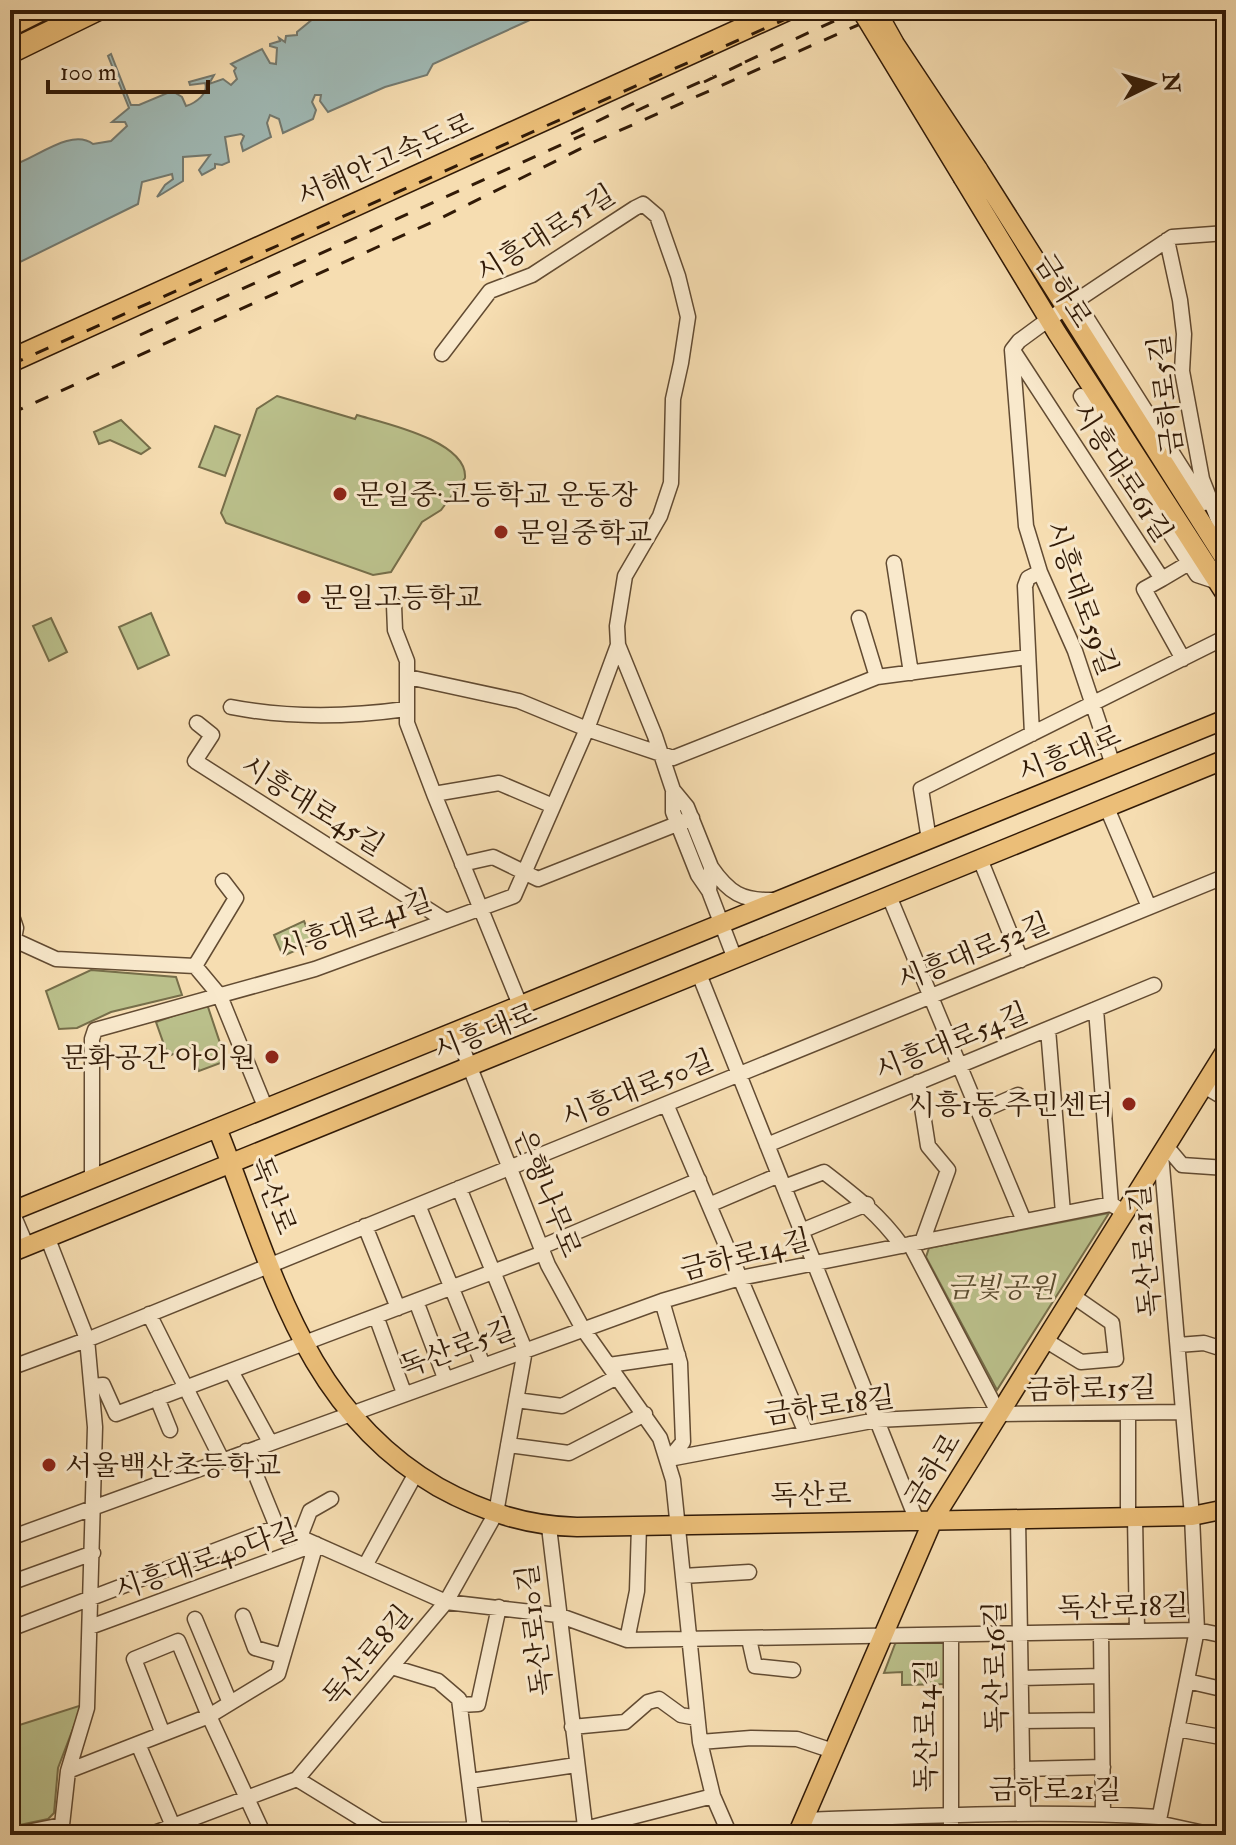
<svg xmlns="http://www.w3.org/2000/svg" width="1236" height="1845" viewBox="0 0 1236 1845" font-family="'IM FELL Double Pica','Noto Serif KR',serif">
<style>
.green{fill:#bbc18c;stroke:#766e4a;stroke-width:2}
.water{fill:#a0bab6;stroke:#747a70;stroke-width:2}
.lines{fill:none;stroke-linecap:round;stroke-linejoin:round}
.minor-casing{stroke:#624b32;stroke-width:17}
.major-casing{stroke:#311a07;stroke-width:21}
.highway-casing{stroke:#311a07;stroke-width:25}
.minor{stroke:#f9e9cc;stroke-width:14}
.major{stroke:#ebbe78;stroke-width:18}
.highway{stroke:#ebbe78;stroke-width:22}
.rail{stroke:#311a07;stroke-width:3;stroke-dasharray:14 14;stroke-linecap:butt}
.major-bridge-casing{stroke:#311a07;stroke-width:21;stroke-linecap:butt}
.major-bridge{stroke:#ebbe78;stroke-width:18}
.poi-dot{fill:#8f2418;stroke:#f9e9cc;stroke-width:3}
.labels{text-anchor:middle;stroke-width:6;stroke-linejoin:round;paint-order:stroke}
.street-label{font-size:28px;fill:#311a07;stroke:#f9e9cc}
.poi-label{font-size:28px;fill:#311a07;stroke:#f9e9cc;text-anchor:start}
.park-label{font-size:28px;font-style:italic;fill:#5a4c2f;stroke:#f9e9cc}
</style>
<rect width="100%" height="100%" fill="#f6ddb1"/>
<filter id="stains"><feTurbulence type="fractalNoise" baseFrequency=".0025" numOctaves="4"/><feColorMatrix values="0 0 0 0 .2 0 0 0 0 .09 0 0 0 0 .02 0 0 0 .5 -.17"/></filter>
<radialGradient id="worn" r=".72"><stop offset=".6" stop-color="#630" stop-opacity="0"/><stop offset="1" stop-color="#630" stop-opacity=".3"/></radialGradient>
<!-- green -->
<path class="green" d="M277,396L355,419L357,415C384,423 468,441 465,478L441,510L422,522L391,572L373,575L226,523L221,513L257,409Z
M121,420L150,448L141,454L110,440L99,444L94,432Z
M215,426L240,435L225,476L199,467Z
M151,613L169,655L138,669L119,627Z
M51,618L67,652L49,661L33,626Z
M304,921L313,943L283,956L274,935Z
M91,970L176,977L182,995L111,1012L77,1028L59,1029L46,991Z
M207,1004L226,1061L199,1071L191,1048L168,1056L156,1022Z
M1109,1213L997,1390L926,1257L929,1248Z
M902,1638L944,1639L947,1684L902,1685V1672L884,1673L895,1644Z
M82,1705L58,1768L54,1813L48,1819L10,1827V1728Z"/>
<!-- water -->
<path class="water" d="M309,10H552L433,64L427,75L385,87L328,112L320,101L321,95H315L312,102L316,110L313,119L283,133L279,119L270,115L267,123L271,137L243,151L241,143L244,136L241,134L225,137L229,162L222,165L215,164V168L202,175L199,170L210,155L183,157V181L157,197L165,185L173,179L172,174L142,182L138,204L10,267V166C34,160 71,127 93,144L111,141L127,126L125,122H112L129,108L108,56L111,54L131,105H139L172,91L182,97L186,106C196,103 209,93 205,83L190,85L189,82L214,75L209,84L223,79L231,85L237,79L234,71L236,68L231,64L262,49L270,63L276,64L277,48L270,46V44L280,41L279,38L285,42L286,36L297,35V32L314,18Z"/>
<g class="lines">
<!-- minor casing -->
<g class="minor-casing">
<path id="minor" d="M1167,240L1180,300L1184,334L1182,371L1202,479L1226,540
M1076,301L1204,503
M1014,352L1162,579L1144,589L1183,659
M442,354L490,291L532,275L635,208L643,204L657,216L678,276L688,317L681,363L673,399L671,483L660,516L625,576L617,626L618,645L655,736L673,790V812L698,875L709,891L735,959
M1081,396L1197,575L1218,582
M894,563L911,673
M1162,579L1189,563
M394,605L395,630L407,661V723L434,794L520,1005
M859,618L877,677
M408,677L519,701L587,729L673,758L877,677L1028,657
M231,707C288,718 349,717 406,709
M197,723L212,735L195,761L446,921
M1032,734L1025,586L1028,578L1040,572
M1113,765L1075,651L1040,572L1026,526L1012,350L1019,341L1049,319L1172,237L1226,233
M673,790L687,807L711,867L709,891
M434,794L499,783L553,806
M1107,808L1149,907
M929,840L921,789L1226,637
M980,859L1021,960
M462,864L493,857L538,879L692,818
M711,867C729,893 742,901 774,900
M889,896L1024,1221
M10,910L16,928L14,939
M10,938L56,959L195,966L220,996L266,1109
M195,966L236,898L223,881
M699,974L917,1521
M1096,1009L1111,1204
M1048,1029L1063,1213
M456,1032L548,1265L583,1329L660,1438L673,1480L700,1742L713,1796L730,1835
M918,1082L928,1146L948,1170L922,1242
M1204,1086L1226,1099
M666,1104L806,1433
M979,1112L1018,1095
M767,1145L1154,985
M1166,1146L1182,1165L1226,1168
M92,1179V1039L95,1030L315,969L514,896L587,729L618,645
M784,1187L824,1172C854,1195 880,1215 902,1246
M418,1205L483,1365
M709,1205L779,1175
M10,1207L27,1247
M365,1226L398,1308
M801,1231L867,1204
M910,1244L999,1414
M541,1247L699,1180
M416,1301L445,1378
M662,1301L680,1363L683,1442L669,1459
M149,1314L222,1460
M376,1316L404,1393
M1045,1340L1081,1362L1116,1359L1112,1323L1073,1296
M1178,1345L1204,1343L1226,1350
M609,1365L678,1355
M10,1368L94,1337L1226,876
M231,1371L270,1442
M92,1386L103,1385L116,1414L543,1253
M157,1398L170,1430
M516,1400L562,1406L617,1377
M508,1445L569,1453L645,1414
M246,1451L277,1527L446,1602L558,1615L627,1640L1197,1630L1226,1636
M669,1459L877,1420L999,1414L1183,1412
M1128,1517V1413
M1135,1517L1137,1631
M1018,1519L1023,1814
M549,1527L586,1835
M300,1537L310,1511L331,1499
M10,1538L662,1301L740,1278L1111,1204L1124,1212
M365,1566L416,1473
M683,1576L749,1572
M10,1583L93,1553
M243,1616L255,1648L283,1656
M195,1619L230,1703
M90,1627L316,1544
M10,1629L277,1527
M1101,1632L1103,1814
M749,1639L755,1666L793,1670
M627,1640L637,1591L639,1526
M392,1667L438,1681L459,1699L475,1829
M1021,1678L1101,1676
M1187,1681L1226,1690
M460,1705L478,1704L499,1607
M1022,1721L1102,1720
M572,1727L625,1722L648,1702L659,1699L681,1715L697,1718
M1177,1729L1226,1738
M163,1734L134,1659L178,1641L209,1716L264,1835
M700,1742L751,1738L797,1739L833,1751
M138,1744L173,1826
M1022,1769L1103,1767
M68,1771L209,1716L278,1674L316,1544
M297,1779L380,1830L585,1829L713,1796
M470,1781L576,1765
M803,1820C922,1816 1041,1810 1159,1817
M1158,1823L1213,1835
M12,1835L62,1825L68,1771L87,1708L95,1427L87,1339L48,1239
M149,1835L297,1779L446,1602L496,1513L525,1350L459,1188
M951,1835V1635
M1156,1835L1197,1630L1192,1516L1161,1154"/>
</g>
<!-- major casing -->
<g class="major-casing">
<path id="major" d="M978,169L1226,561
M963,178L1057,333L1226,595
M217,1128C272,1265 302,1408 438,1487C481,1511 527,1526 577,1527L1192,1516L1226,1509
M10,1212L1226,719
M10,1253L1226,759
M797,1835L933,1520L1226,1050"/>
</g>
<!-- highway casing -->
<g class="highway-casing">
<path id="highway" d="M10,25L40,10
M10,52L96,10
M10,361L785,10"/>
</g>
<!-- minor -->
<use href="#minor" class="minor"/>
<!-- major -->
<use href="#major" class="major"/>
<!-- highway -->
<use href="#highway" class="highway"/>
<!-- rail -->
<path class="rail" d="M745,62L858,10
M704,82L754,58
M636,111L713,76
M571,134L643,99
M140,335L585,134
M10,365L806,10
M10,414L439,219L596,141L892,10"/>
<!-- major-bridge casing -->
<g class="major-bridge-casing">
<path id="major-bridge" d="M861,10L963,178
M876,10L895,44L978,169"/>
</g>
<!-- major-bridge -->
<use href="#major-bridge" class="major-bridge"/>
</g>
<!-- markers -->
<g class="poi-dot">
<circle cx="340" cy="494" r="8"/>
<circle cx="501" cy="532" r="8"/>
<circle cx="304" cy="597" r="8"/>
<circle cx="272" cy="1057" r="8"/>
<circle cx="1129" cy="1104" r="8"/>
<circle cx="49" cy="1465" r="8"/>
</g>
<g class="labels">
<!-- street labels -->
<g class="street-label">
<text transform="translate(385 159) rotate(-24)" y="10">서해안고속도로</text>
<text transform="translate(545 233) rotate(-32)" y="10">시흥대로51길</text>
<text transform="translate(1064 290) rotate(58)" y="10">금하로</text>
<text transform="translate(1165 395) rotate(-97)" y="10">금하로5길</text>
<text transform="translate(1123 472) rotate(57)" y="10">시흥대로61길</text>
<text transform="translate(1082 598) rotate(70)" y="10">시흥대로59길</text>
<text transform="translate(1069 753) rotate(-22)" y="10">시흥대로</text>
<text transform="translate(313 805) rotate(32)" y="10">시흥대로45길</text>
<text transform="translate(355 924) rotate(-19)" y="10">시흥대로41길</text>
<text transform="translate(973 951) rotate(-22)" y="10">시흥대로52길</text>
<text transform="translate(485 1031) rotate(-22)" y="10">시흥대로</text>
<text transform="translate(951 1041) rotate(-22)" y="10">시흥대로54길</text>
<text transform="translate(637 1088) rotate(-22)" y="10">시흥대로50길</text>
<text transform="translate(548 1193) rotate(68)" y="10">은행나무로</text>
<text transform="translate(274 1195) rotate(69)" y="10">독산로</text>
<text transform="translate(1144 1251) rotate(-95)" y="10">독산로21길</text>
<text transform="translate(745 1254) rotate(-14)" y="10">금하로14길</text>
<text transform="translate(457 1347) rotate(-20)" y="10">독산로5길</text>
<text transform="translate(1091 1388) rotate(-1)" y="10">금하로15길</text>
<text transform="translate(829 1405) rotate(-8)" y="10">금하로18길</text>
<text transform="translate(932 1470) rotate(-59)" y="10">금하로</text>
<text transform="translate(811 1494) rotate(-1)" y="10">독산로</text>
<text transform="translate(206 1559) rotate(-19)" y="10">시흥대로40다길</text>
<text transform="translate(1123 1606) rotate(-1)" y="10">독산로18길</text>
<text transform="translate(534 1630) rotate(-97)" y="10">독산로10길</text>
<text transform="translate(367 1655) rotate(-50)" y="10">독산로8길</text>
<text transform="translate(995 1667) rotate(-91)" y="10">독산로16길</text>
<text transform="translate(925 1725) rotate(-90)" y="10">독산로14길</text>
<text x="1055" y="1799">금하로21길</text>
</g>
<!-- poi labels -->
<g class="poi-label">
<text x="356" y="504">문일중·고등학교 운동장</text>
<text x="517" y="542">문일중학교</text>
<text x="320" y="607">문일고등학교</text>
<text x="256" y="1067" text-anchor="end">문화공간 아이원</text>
<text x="1113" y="1114" text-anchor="end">시흥1동 주민센터</text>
<text x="65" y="1475">서울백산초등학교</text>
</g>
<!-- park labels -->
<g class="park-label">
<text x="1001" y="1297">금빛공원</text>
</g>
</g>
<!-- margin -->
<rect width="1236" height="1845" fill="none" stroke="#f6ddb1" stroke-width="40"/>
<rect x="12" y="12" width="1212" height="1821" fill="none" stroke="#311a07" stroke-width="4"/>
<rect x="20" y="20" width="1196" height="1805" fill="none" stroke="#311a07" stroke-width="2"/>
<!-- north arrow -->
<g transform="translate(1152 84) rotate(85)" stroke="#f9e9cc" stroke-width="6" paint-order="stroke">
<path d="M0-6L14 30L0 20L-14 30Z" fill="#311a07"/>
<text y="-12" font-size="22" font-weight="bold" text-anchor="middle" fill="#311a07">N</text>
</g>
<!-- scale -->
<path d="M48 80v12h160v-12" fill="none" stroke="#311a07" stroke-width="4"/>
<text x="60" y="80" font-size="24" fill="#311a07" stroke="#f9e9cc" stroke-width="6" paint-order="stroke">100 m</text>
<rect width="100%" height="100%" filter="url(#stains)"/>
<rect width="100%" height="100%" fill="url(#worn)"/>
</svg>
